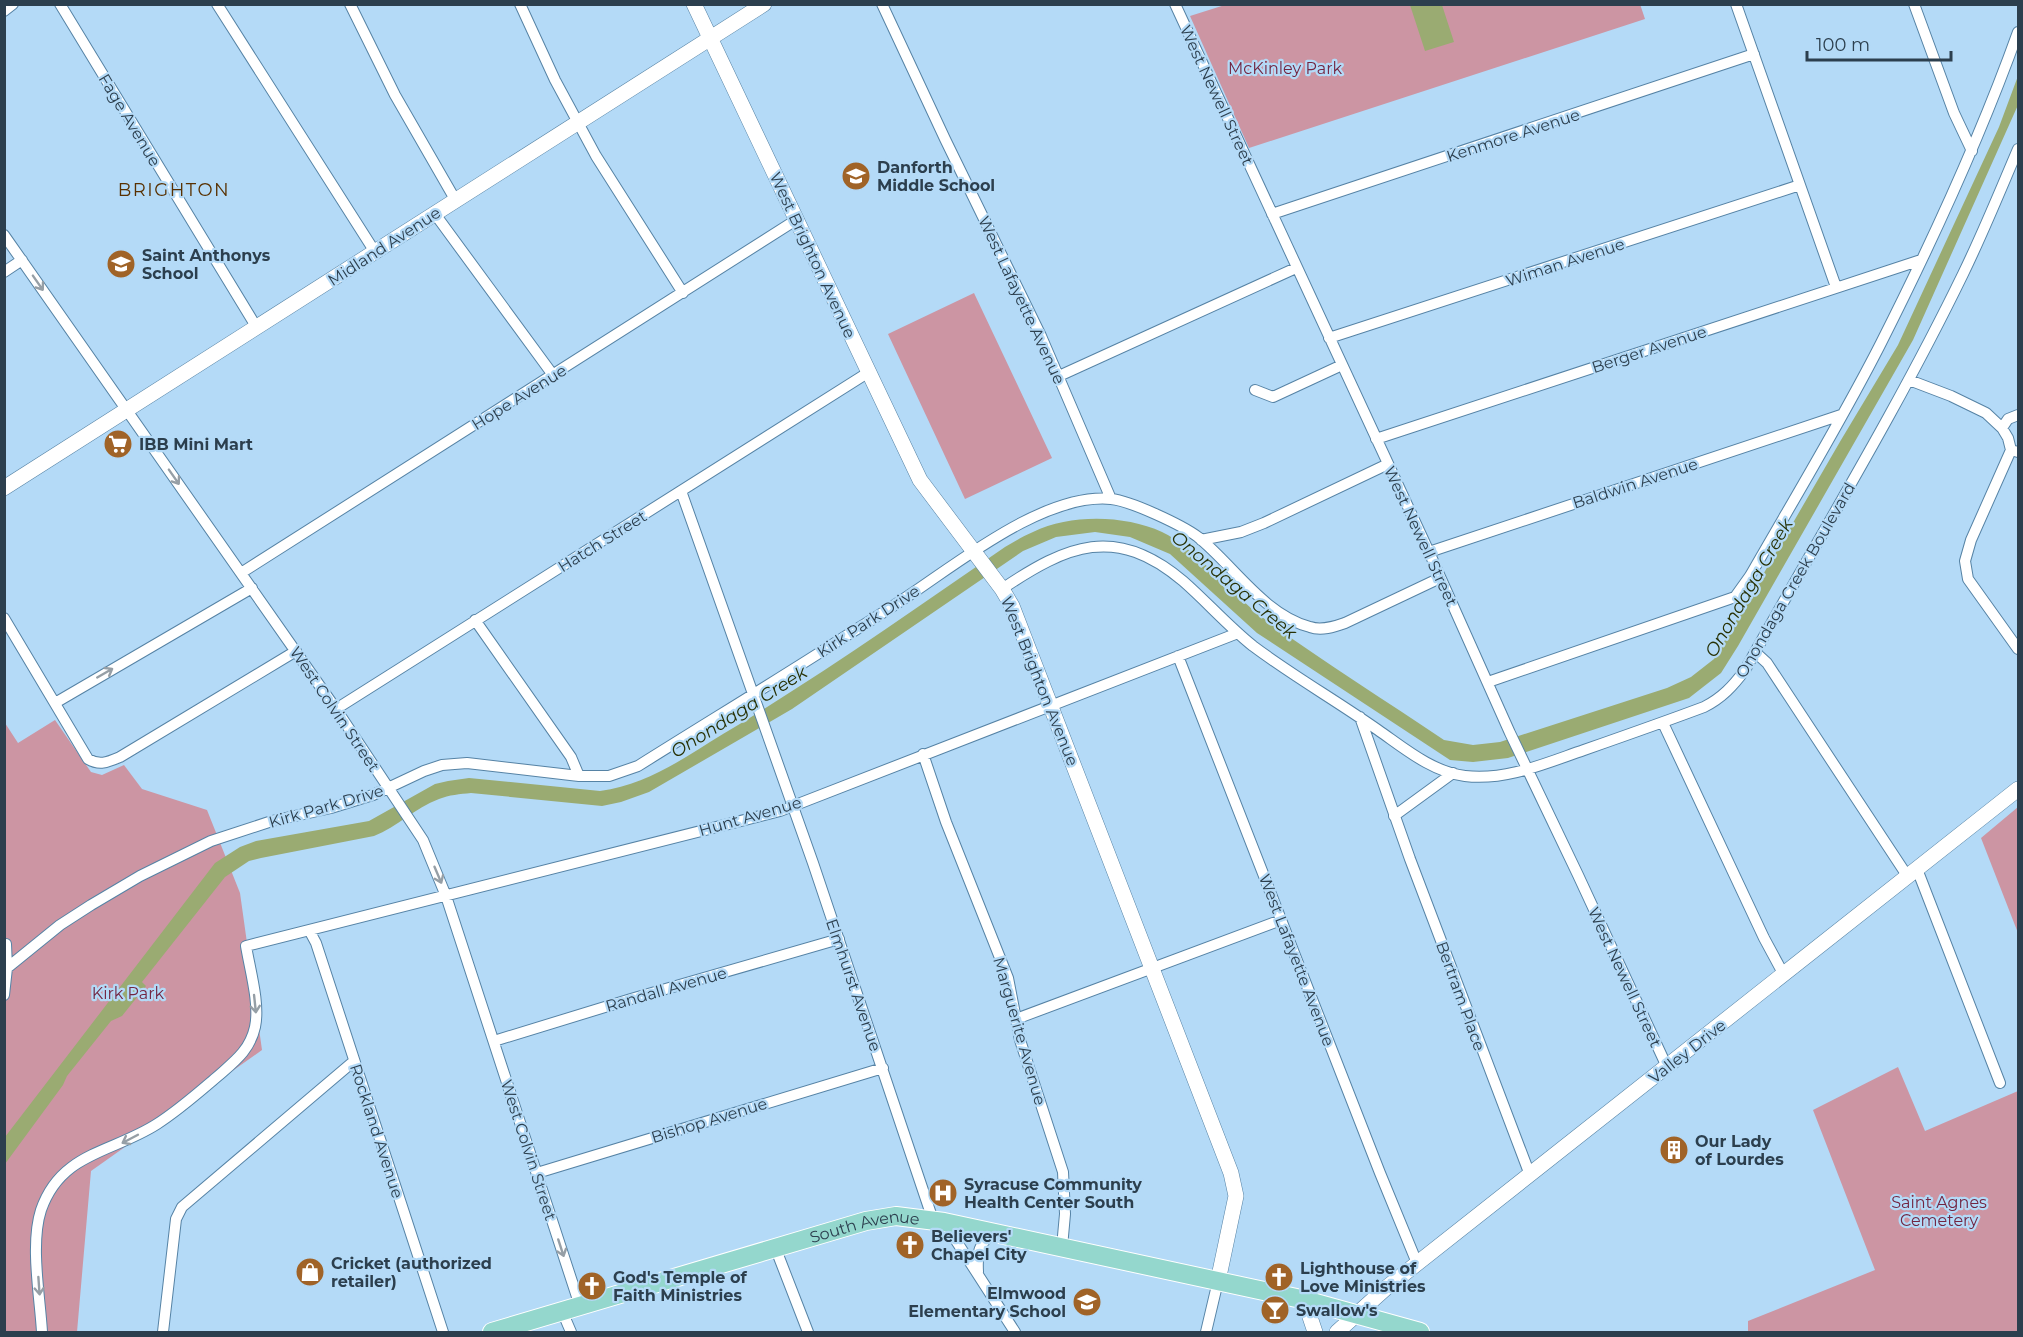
<svg xmlns="http://www.w3.org/2000/svg" width="2023" height="1337" viewBox="0 0 2023 1337" font-family="Montserrat,sans-serif">
<style>
.green{fill:#cc95a3}
.water{fill:#9aab72}
.lines{fill:none;stroke-linecap:round;stroke-linejoin:round}
.street-casing{stroke:#5683a5;stroke-width:12}
.secondary-casing{stroke:#5683a5;stroke-width:16}
.primary-casing{stroke:#fff;stroke-width:20}
.street{stroke:#fff;stroke-width:10}
.secondary{stroke:#fff;stroke-width:15}
.primary{stroke:#94d7cd;stroke-width:18}
.oneway{stroke:#969fa6}
.labels{text-anchor:middle;stroke-width:4.5;stroke-linejoin:round;paint-order:stroke}
.park-label{font-size:16px;fill:#722541;stroke:#b4daf7}
.street-label{font-size:16px;fill:#2c3f4e;stroke:#b4daf7}
.poi-label{font-size:16px;font-weight:bold;fill:#2c3f4e;stroke:#b4daf7;text-anchor:start}
.neighbourhood-label{font-size:18px;letter-spacing:1.5px;fill:#583001;stroke:#b4daf7}
.water-label{font-size:18px;font-style:italic;fill:#273104;stroke:#b4daf7}
</style>
<rect width="100%" height="100%" fill="#b4daf7"/>
<!-- green -->
<path class="green" d="M1228,4H1640L1645,19L1249,148L1190,16Z
M974,293L1052,458L965,499L888,334Z
M55,720L91,772L102,775L124,765L142,789L207,810L240,893L262,1050L91,1171L77,1332H5V723L18,743Z
M2018,807V933L1981,838Z
M1898,1067L1925,1131L2018,1091V1332H1748V1321L1875,1270L1813,1110Z"/>
<!-- water -->
<path class="water" d="M1410,5H1442L1454,42L1425,51Z
M2018,76V105L1913,340L1738,646L1721,673L1689,698L1508,758L1473,762L1450,760L1257,633L1170,554L1130,537L1095,532L1056,537L1023,551L792,709L649,792L621,802L602,806L471,793C460,794 449,795 439,799C415,808 397,827 374,836L261,858L249,861L225,877L142,982L146,986L122,1016L111,1021L67,1076L63,1085L5,1164V1137L215,863L240,847L256,841L369,821L435,784L448,781L469,778L600,791C647,785 684,758 723,734C820,676 912,611 1005,547C1014,542 1023,536 1033,532C1071,514 1124,515 1162,532C1179,540 1195,555 1209,568C1228,585 1245,605 1266,620C1324,662 1385,700 1444,740L1473,745L1500,742L1667,688L1691,677L1714,659L1841,440L1898,345L1999,127Z"/>
<g class="lines">
<!-- street casing -->
<g class="street-casing">
<path id="street" d="M60,4L257,328
M217,4L375,252
M350,4L395,95L456,201
M520,4L555,80L596,156L683,293
M882,4L945,139L1041,336L1111,499
M1175,4L1429,552L1510,733L1578,875L1667,1067
M1736,4L1836,287
M1914,4L1954,113L1972,151
M4,11L13,4
M435,214L553,375
M1272,214L1754,54
M4,235L336,709L423,840L446,896L580,1306
M4,272L22,260
M1329,338L1800,185
M1059,376L1296,268
M1909,380L1951,396L1986,413L2002,428
M1255,390L1273,397L1342,365
M2018,415L2008,419L2002,428L2008,438L2011,450L2018,452
M1376,439L1921,260
M2011,450L1971,540L1965,561L1968,579L2018,649
M681,491L813,863L933,1220
M1201,540L1241,532L1264,523L1388,464
M1429,552L1841,415
M241,573L796,220
M1002,589C1067,545 1116,524 1183,581C1207,602 1228,626 1253,646C1293,676 1337,701 1378,730C1404,748 1432,772 1465,776C1506,781 1546,763 1584,750C1624,736 1664,722 1704,707C1722,698 1733,686 1745,670C1818,539 1897,410 1963,274C1983,233 2000,191 2018,149
M4,618L88,759C100,766 108,762 120,757L296,651
M475,620L571,757L579,776
M1755,652L1767,663L1908,877
M1178,656L1380,1173L1417,1263
M1488,682L1735,597L1750,576C1794,499 1841,422 1881,343C1932,242 1980,138 2018,32
M55,703L252,588
M336,709L869,372
M1360,717L1410,859L1530,1175
M1663,723L1764,938L1784,975
M923,754L946,822L1008,978L1020,1040L1063,1172L1065,1214L1062,1247
M1394,816L1453,773
M1917,869L2000,1083
M309,930L316,943L443,1332
M6,944L7,968
M4,995L7,968L60,925L91,905L140,876L211,841L272,821L331,808L373,795L424,771L442,765L467,763L579,776H609L638,766C708,722 779,679 849,634C872,620 895,605 917,590C967,556 1048,493 1111,499C1131,501 1182,525 1198,537C1233,565 1264,615 1310,627C1321,631 1334,627 1345,623L1440,578
M1016,1019L1281,920
M494,1041L631,999L839,939
M537,1173L883,1068
M944,1222L1015,1332
M775,1247L808,1332
M978,1272C977,1253 978,1243 995,1232
M562,1311L571,1332
M42,1332C40,1297 30,1244 41,1210C61,1152 112,1153 157,1124C179,1110 198,1093 218,1076C235,1061 250,1050 255,1027C260,1004 250,970 246,946L780,811L1238,633
M163,1332L176,1219L182,1207L354,1061
M1206,1332L1218,1281"/>
</g>
<!-- secondary casing -->
<g class="secondary-casing">
<path id="secondary" d="M694,4L920,480L1002,589L1012,606L1231,1173L1236,1196L1218,1281
M4,488L764,4
M1301,1299L1307,1308L1315,1332
M1337,1332L1386,1288L2018,789"/>
</g>
<!-- primary casing -->
<g class="primary-casing">
<g id="primary">
<path id="s1" d="M492,1332L866,1221L896,1216L944,1222L1301,1299L1420,1332"/>
</g>
</g>
<!-- street -->
<use href="#street" class="street"/>
<!-- secondary -->
<use href="#secondary" class="secondary"/>
<!-- primary -->
<use href="#primary" class="primary"/>
</g>
<!-- one-way arrows -->
<defs><path id="oneway-shaft" d="M-6 0H5M1.5-3L5.5 0L1.5 3" fill="none" stroke-width="1.6" stroke-linecap="round" stroke-linejoin="round" transform="scale(1.5)"/></defs>
<g class="oneway">
<use href="#oneway-shaft" transform="translate(38 283) rotate(55)"/>
<use href="#oneway-shaft" transform="translate(174 477) rotate(55)"/>
<use href="#oneway-shaft" transform="translate(105 673) rotate(-30)"/>
<use href="#oneway-shaft" transform="translate(438 875) rotate(67)"/>
<use href="#oneway-shaft" transform="translate(255 1004) rotate(84)"/>
<use href="#oneway-shaft" transform="translate(130 1139) rotate(152)"/>
<use href="#oneway-shaft" transform="translate(561 1248) rotate(72)"/>
<use href="#oneway-shaft" transform="translate(39 1286) rotate(86)"/>
</g>
<!-- icons -->
<defs>
<g id="school-disc" transform="scale(1.5)"><circle r="9.5" fill="#a06327" stroke="#b4daf7"/><path d="M0-5L7-2L0 1L-7-2ZM-4 1L0 2.5L4 1V4Q0 6-4 4Z" fill="#fff"/></g>
<g id="supermarket-disc" transform="scale(1.5)"><circle r="9.5" fill="#a06327" stroke="#b4daf7"/><path d="M-6-5.5h2.5l.6 2H6L4.5 2H-2.5L-4.4-4H-6ZM-1.5 3.2a1.3 1.3 0 1 0 .1 0ZM3 3.2a1.3 1.3 0 1 0 .1 0Z" fill="#fff"/></g>
<g id="building-disc" transform="scale(1.5)"><circle r="9.5" fill="#a06327" stroke="#b4daf7"/><path d="M-4-6H4V6H1V3H-1V6H-4ZM-2.5-4.3h1.7v1.8h-1.7ZM.8-4.3h1.7v1.8H.8ZM-2.5-1h1.7V.8h-1.7ZM.8-1h1.7V.8H.8Z" fill="#fff"/></g>
<g id="hospital-disc" transform="scale(1.5)"><circle r="9.5" fill="#a06327" stroke="#b4daf7"/><path d="M-5-5h3v3.5h4V-5h3V5h-3V1.5h-4V5h-3Z" fill="#fff"/></g>
<g id="church-disc" transform="scale(1.5)"><circle r="9.5" fill="#a06327" stroke="#b4daf7"/><path d="M-1.2-6h2.4v3.5h3.3v2.4h-3.3V6h-2.4V-.1h-3.3v-2.4h3.3Z" fill="#fff"/></g>
<g id="shop-disc" transform="scale(1.5)"><circle r="9.5" fill="#a06327" stroke="#b4daf7"/><path d="M-5-2.5h2.3a2.7 3.5 0 0 1 5.4 0H5L5.5 6h-11ZM-1.5-2.5h3a1.5 2.3 0 0 0-3 0Z" fill="#fff"/></g>
<g id="bar-disc" transform="scale(1.5)"><circle r="9.5" fill="#a06327" stroke="#b4daf7"/><path d="M-6-5H6L.8 .8V4.5H3.5V6h-7V4.5H-.8V.8Z" fill="#fff"/></g>
</defs>
<g fill-rule="evenodd">
<use href="#school-disc" x="856" y="176"/>
<use href="#school-disc" x="121" y="264"/>
<use href="#supermarket-disc" x="118" y="444"/>
<use href="#building-disc" x="1674" y="1150"/>
<use href="#hospital-disc" x="943" y="1193"/>
<use href="#church-disc" x="910" y="1245"/>
<use href="#shop-disc" x="310" y="1272"/>
<use href="#church-disc" x="1279" y="1277"/>
<use href="#church-disc" x="592" y="1286"/>
<use href="#school-disc" x="1087" y="1302"/>
<use href="#bar-disc" x="1275" y="1310"/>
</g>
<g class="labels">
<!-- park labels -->
<g class="park-label">
<text x="1285" y="74">McKinley Park</text>
<text x="128" y="999">Kirk Park</text>
<text x="1939" y="1208">Saint Agnes<tspan x="1939" dy="18">Cemetery</tspan></text>
</g>
<!-- street labels -->
<g class="street-label">
<text transform="translate(1217 95) rotate(65)" y="6">West Newell Street</text>
<text transform="translate(130 120) rotate(59)" y="6">Fage Avenue</text>
<text transform="translate(1513 135) rotate(-18)" y="6">Kenmore Avenue</text>
<text transform="translate(384 246) rotate(-33)" y="6">Midland Avenue</text>
<text transform="translate(813 255) rotate(65)" y="6">West Brighton Avenue</text>
<text transform="translate(1565 262) rotate(-18)" y="6">Wiman Avenue</text>
<text transform="translate(1022 300) rotate(65)" y="6">West Lafayette Avenue</text>
<text transform="translate(1649 349) rotate(-18)" y="6">Berger Avenue</text>
<text transform="translate(519 397) rotate(-32)" y="6">Hope Avenue</text>
<text transform="translate(1635 483) rotate(-18)" y="6">Baldwin Avenue</text>
<text transform="translate(1421 536) rotate(65)" y="6">West Newell Street</text>
<text transform="translate(602 541) rotate(-32)" y="6">Hatch Street</text>
<text transform="translate(1795 580) rotate(-60)" y="6">Onondaga Creek Boulevard</text>
<text transform="translate(868 621) rotate(-33)" y="6">Kirk Park Drive</text>
<text transform="translate(1040 681) rotate(68)" y="6">West Brighton Avenue</text>
<text transform="translate(335 709) rotate(56)" y="6">West Colvin Street</text>
<text transform="translate(326 806) rotate(-16)" y="6">Kirk Park Drive</text>
<text transform="translate(750 816) rotate(-16)" y="6">Hunt Avenue</text>
<text transform="translate(1297 960) rotate(69)" y="6">West Lafayette Avenue</text>
<text transform="translate(1625 977) rotate(65)" y="6">West Newell Street</text>
<text transform="translate(854 985) rotate(71)" y="6">Elmhurst Avenue</text>
<text transform="translate(666 989) rotate(-16)" y="6">Randall Avenue</text>
<text transform="translate(1461 996) rotate(70)" y="6">Bertram Place</text>
<text transform="translate(1020 1031) rotate(74)" y="6">Marguerite Avenue</text>
<text transform="translate(1687 1051) rotate(-38)" y="6">Valley Drive</text>
<text transform="translate(709 1120) rotate(-17)" y="6">Bishop Avenue</text>
<text transform="translate(377 1131) rotate(72)" y="6">Rockland Avenue</text>
<text transform="translate(529 1150) rotate(72)" y="6">West Colvin Street</text>
<text dy="6" stroke="none"><textPath href="#s1" startOffset="388">South Avenue</textPath></text>
</g>
<!-- poi labels -->
<g class="poi-label">
<text x="877" y="173">Danforth<tspan x="877" dy="18">Middle School</tspan></text>
<text x="142" y="261">Saint Anthonys<tspan x="142" dy="18">School</tspan></text>
<text x="139" y="450">IBB Mini Mart</text>
<text x="1695" y="1147">Our Lady<tspan x="1695" dy="18">of Lourdes</tspan></text>
<text x="964" y="1190">Syracuse Community<tspan x="964" dy="18">Health Center South</tspan></text>
<text x="931" y="1242">Believers'<tspan x="931" dy="18">Chapel City</tspan></text>
<text x="331" y="1269">Cricket (authorized<tspan x="331" dy="18">retailer)</tspan></text>
<text x="1300" y="1274">Lighthouse of<tspan x="1300" dy="18">Love Ministries</tspan></text>
<text x="613" y="1283">God's Temple of<tspan x="613" dy="18">Faith Ministries</tspan></text>
<text x="1066" y="1299" text-anchor="end">Elmwood<tspan x="1066" dy="18">Elementary School</tspan></text>
<text x="1296" y="1316">Swallow's</text>
</g>
<!-- neighbourhood labels -->
<g class="neighbourhood-label">
<text x="174" y="196">BRIGHTON</text>
</g>
<!-- water labels -->
<g class="water-label">
<text transform="translate(1234 585) rotate(40)" y="6">Onondaga Creek</text>
<text transform="translate(1749 588) rotate(-60)" y="6">Onondaga Creek</text>
<text transform="translate(739 712) rotate(-32)" y="6">Onondaga Creek</text>
</g>
</g>
<!-- border -->
<rect width="2023" height="1337" fill="none" stroke="#2c3f4e" stroke-width="12"/>
<!-- scale -->
<path d="M1807 51v9h144v-9" fill="none" stroke="#2c3f4e" stroke-width="3"/>
<text x="1816" y="51" font-size="18" fill="#2c3f4e" stroke="#b4daf7" stroke-width="4.5" paint-order="stroke">100 m</text>
</svg>
